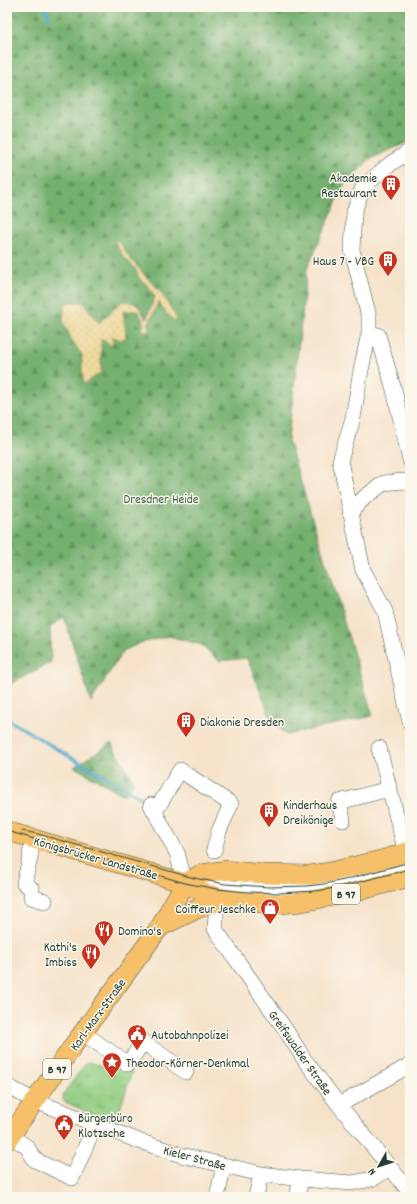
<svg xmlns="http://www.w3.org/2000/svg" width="417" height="1204" viewBox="0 0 417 1204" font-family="Dekko,sans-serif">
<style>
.grass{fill:url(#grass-tufts);stroke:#58845a}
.forest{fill:url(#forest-firs);stroke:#4a7651;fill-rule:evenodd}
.sand{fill:url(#sand-dots);stroke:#868c69}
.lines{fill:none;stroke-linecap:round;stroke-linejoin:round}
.stream{stroke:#4ba7c9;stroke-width:3.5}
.minor-casing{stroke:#3f564a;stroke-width:16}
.major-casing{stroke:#3f564a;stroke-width:20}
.minor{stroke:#fff;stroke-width:15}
.major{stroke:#f6c06b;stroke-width:19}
.tram{stroke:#1f3d34;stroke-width:1}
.labels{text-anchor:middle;stroke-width:3;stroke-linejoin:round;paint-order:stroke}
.shield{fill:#fbf7ec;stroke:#61756b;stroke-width:1}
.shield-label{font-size:12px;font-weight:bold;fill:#1f3d34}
.poi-label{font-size:13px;fill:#1f3d34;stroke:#fbf7ec;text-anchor:start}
.park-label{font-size:13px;fill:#3b6147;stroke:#fbf7ec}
.street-label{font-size:13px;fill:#1f3d34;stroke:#fbf7ec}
</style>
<defs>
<pattern id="grass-tufts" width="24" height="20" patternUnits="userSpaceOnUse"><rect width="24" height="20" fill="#90cc80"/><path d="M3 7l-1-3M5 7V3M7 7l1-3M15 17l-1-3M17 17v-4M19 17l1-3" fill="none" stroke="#75a76a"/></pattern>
<pattern id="forest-firs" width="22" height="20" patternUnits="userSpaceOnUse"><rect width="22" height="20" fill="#74b06e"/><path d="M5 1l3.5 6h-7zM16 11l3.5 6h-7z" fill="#5f905b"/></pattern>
<pattern id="sand-dots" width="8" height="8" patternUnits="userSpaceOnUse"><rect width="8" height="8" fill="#eeda9e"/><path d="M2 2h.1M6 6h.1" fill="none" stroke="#ccbc89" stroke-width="1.8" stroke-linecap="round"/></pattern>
</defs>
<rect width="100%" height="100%" fill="#fbf7ec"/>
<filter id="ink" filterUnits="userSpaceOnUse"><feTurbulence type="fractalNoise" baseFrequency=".025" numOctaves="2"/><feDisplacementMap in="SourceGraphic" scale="8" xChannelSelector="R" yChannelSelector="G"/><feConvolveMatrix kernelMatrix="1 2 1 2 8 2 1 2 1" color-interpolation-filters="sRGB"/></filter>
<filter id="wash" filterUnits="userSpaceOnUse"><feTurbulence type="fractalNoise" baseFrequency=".012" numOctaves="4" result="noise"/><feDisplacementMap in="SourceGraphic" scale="16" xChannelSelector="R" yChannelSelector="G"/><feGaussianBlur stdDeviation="0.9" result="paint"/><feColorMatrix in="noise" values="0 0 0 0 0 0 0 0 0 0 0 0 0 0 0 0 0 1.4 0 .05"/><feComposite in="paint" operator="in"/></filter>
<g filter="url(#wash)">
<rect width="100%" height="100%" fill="#f6e2c9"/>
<!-- grass -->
<path class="grass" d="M87,1062L132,1072L115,1124L63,1101V1094Z"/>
<!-- forest -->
<path class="forest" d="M7,7H410V141L370,159L344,185L307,269L288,440L373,716L286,735L271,719L247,658L219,661L202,645L169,636L140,643L123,651L91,702L64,617L50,627L51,662L7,686ZM118,240L130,258L146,277L161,292L175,321L162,308L159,301L148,325H144L139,312L137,311H123L111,335L101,337V372L84,384L82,371L83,302L99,323L134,302L142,310L146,320L155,297L149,287L139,278L135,268L124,257Z
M111,743L134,782L124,795L74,767Z"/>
<!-- sand -->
<path class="sand" d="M118,240L130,258L146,277L161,292L177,319L175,322L162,308L159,301L148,325L150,330L147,331H144L141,328L144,325L139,312L137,311H123L126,336L124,339L121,340L111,336L113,342L112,345H110L101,338V372L84,385L82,371V355L72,340L63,322L65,303L83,302L99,323L123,301C139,303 139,306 146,320L155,297L149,287L139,278L135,268L124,257L115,242Z"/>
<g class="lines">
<!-- stream -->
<path class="stream" d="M45,7L49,18
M7,719L77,761L143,799"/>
</g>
</g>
<g filter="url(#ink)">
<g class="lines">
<!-- minor casing -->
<g class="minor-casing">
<path id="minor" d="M410,151L390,164L363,187L354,212L352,250L369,317V333L361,370L353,418L340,461L363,570L385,611L410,722
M369,333L378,335L394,390L410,460
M350,512L365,497L384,483L403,481L410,483
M379,748L406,853
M151,805L177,853L185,883L195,882L224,887L257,890L313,888L347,883L410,866
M155,812L180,770L231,804L219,831L214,850
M343,820L339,802L389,789
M32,839L30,858L24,883L32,889L31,897L45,901
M217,902L215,929L285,1029L304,1059L339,1105L410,1192
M83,1033L128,1064L143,1042L186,1072
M7,1086L35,1101L139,1141L181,1155L261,1174L301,1179L352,1183L372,1179L390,1168
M339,1105L410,1065
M11,1136L27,1147L35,1160L72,1178L95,1125
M217,1197L224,1165
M256,1197L261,1174
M297,1197L301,1179"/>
</g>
<!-- major casing -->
<g class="major-casing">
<path id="major" d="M7,831L185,883L204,893L223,898L247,902L280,904L302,902L354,892L410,877
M160,927L201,907L217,902L223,898
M7,1141L73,1046L160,927L185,883L201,874L225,870L264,874L310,875L330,872L385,859L410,851"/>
</g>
<!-- minor -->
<use href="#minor" class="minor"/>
<!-- major -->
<use href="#major" class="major"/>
<!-- tram -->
<path class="tram" d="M7,831L185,883L217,889L248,892L279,893L315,891L335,888L410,869
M22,831L38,834L194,878L225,884L269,887L307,886L324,884L344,880L410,862"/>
</g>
</g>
<!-- icons -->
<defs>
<g id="building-pin" transform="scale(1)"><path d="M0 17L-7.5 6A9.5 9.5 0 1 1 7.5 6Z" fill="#c8321e" stroke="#fbf7ec"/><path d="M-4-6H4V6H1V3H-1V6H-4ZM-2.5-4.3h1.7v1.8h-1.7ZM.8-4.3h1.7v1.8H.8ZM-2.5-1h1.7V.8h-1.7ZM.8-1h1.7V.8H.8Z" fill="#fff"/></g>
<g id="shop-pin" transform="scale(1)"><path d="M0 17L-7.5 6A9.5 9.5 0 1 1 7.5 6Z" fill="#c8321e" stroke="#fbf7ec"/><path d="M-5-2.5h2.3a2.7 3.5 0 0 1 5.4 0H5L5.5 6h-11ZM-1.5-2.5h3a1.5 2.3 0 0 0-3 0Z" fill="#fff"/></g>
<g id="restaurant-pin" transform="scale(1)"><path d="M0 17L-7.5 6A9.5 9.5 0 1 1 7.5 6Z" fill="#c8321e" stroke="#fbf7ec"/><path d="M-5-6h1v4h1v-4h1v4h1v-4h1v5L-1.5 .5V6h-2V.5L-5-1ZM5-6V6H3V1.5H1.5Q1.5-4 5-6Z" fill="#fff"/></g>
<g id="civic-pin" transform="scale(1)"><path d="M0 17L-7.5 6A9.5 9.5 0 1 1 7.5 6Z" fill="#c8321e" stroke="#fbf7ec"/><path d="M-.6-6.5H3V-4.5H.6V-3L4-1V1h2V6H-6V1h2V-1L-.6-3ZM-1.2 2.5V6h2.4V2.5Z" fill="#fff"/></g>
<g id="sight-pin" transform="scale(1)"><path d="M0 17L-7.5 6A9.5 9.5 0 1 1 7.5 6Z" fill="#c8321e" stroke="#fbf7ec"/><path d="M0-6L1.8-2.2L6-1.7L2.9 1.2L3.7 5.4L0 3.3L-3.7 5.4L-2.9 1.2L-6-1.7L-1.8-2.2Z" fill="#fff"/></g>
</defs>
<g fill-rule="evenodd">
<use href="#building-pin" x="391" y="184"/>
<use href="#building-pin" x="388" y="260"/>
<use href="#building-pin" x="186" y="721"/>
<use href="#building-pin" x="269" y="811"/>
<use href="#shop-pin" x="270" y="908"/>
<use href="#restaurant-pin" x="104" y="930"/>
<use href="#restaurant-pin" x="91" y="953"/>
<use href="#civic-pin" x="137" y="1034"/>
<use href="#sight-pin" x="112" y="1062"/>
<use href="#civic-pin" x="64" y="1124"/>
</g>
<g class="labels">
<!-- shield labels -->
<g class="shield">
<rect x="332" y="884" width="28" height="20" rx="3"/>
<rect x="43" y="1059" width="28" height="20" rx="3"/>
</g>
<g class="shield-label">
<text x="346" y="898">B 97</text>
<text x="57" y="1073">B 97</text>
</g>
<!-- poi labels -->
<g class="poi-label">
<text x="377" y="182" text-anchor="end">Akademie<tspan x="377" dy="15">Restaurant</tspan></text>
<text x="374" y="265" text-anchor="end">Haus 7 - VBG</text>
<text x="200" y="726">Diakonie Dresden</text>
<text x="283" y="809">Kinderhaus<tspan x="283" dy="15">Dreikönige</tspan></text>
<text x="256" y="913" text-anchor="end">Coiffeur Jeschke</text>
<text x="118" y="935">Domino's</text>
<text x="77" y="951" text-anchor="end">Kathi's<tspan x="77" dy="15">Imbiss</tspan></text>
<text x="151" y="1039">Autobahnpolizei</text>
<text x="126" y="1067">Theodor-Körner-Denkmal</text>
<text x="78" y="1122">Bürgerbüro<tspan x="78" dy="15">Klotzsche</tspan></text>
</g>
<!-- park labels -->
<g class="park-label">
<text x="161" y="503">Dresdner Heide</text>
</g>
<!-- street labels -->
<g class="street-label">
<text transform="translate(96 857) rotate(16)" y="5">Königsbrücker Landstraße</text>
<text transform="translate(97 1014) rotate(-54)" y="5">Karl-Marx-Straße</text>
<text transform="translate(301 1052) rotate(55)" y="5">Greifswalder Straße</text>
<text transform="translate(195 1157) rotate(15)" y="5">Kieler Straße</text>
</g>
</g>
<!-- margin -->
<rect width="417" height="1204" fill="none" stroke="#fbf7ec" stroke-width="24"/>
<!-- north arrow -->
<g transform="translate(379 1166) rotate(231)" stroke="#fbf7ec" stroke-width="3" paint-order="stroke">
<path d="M0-3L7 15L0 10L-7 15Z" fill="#1f3d34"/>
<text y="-6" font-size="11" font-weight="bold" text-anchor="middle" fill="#1f3d34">N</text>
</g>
</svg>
